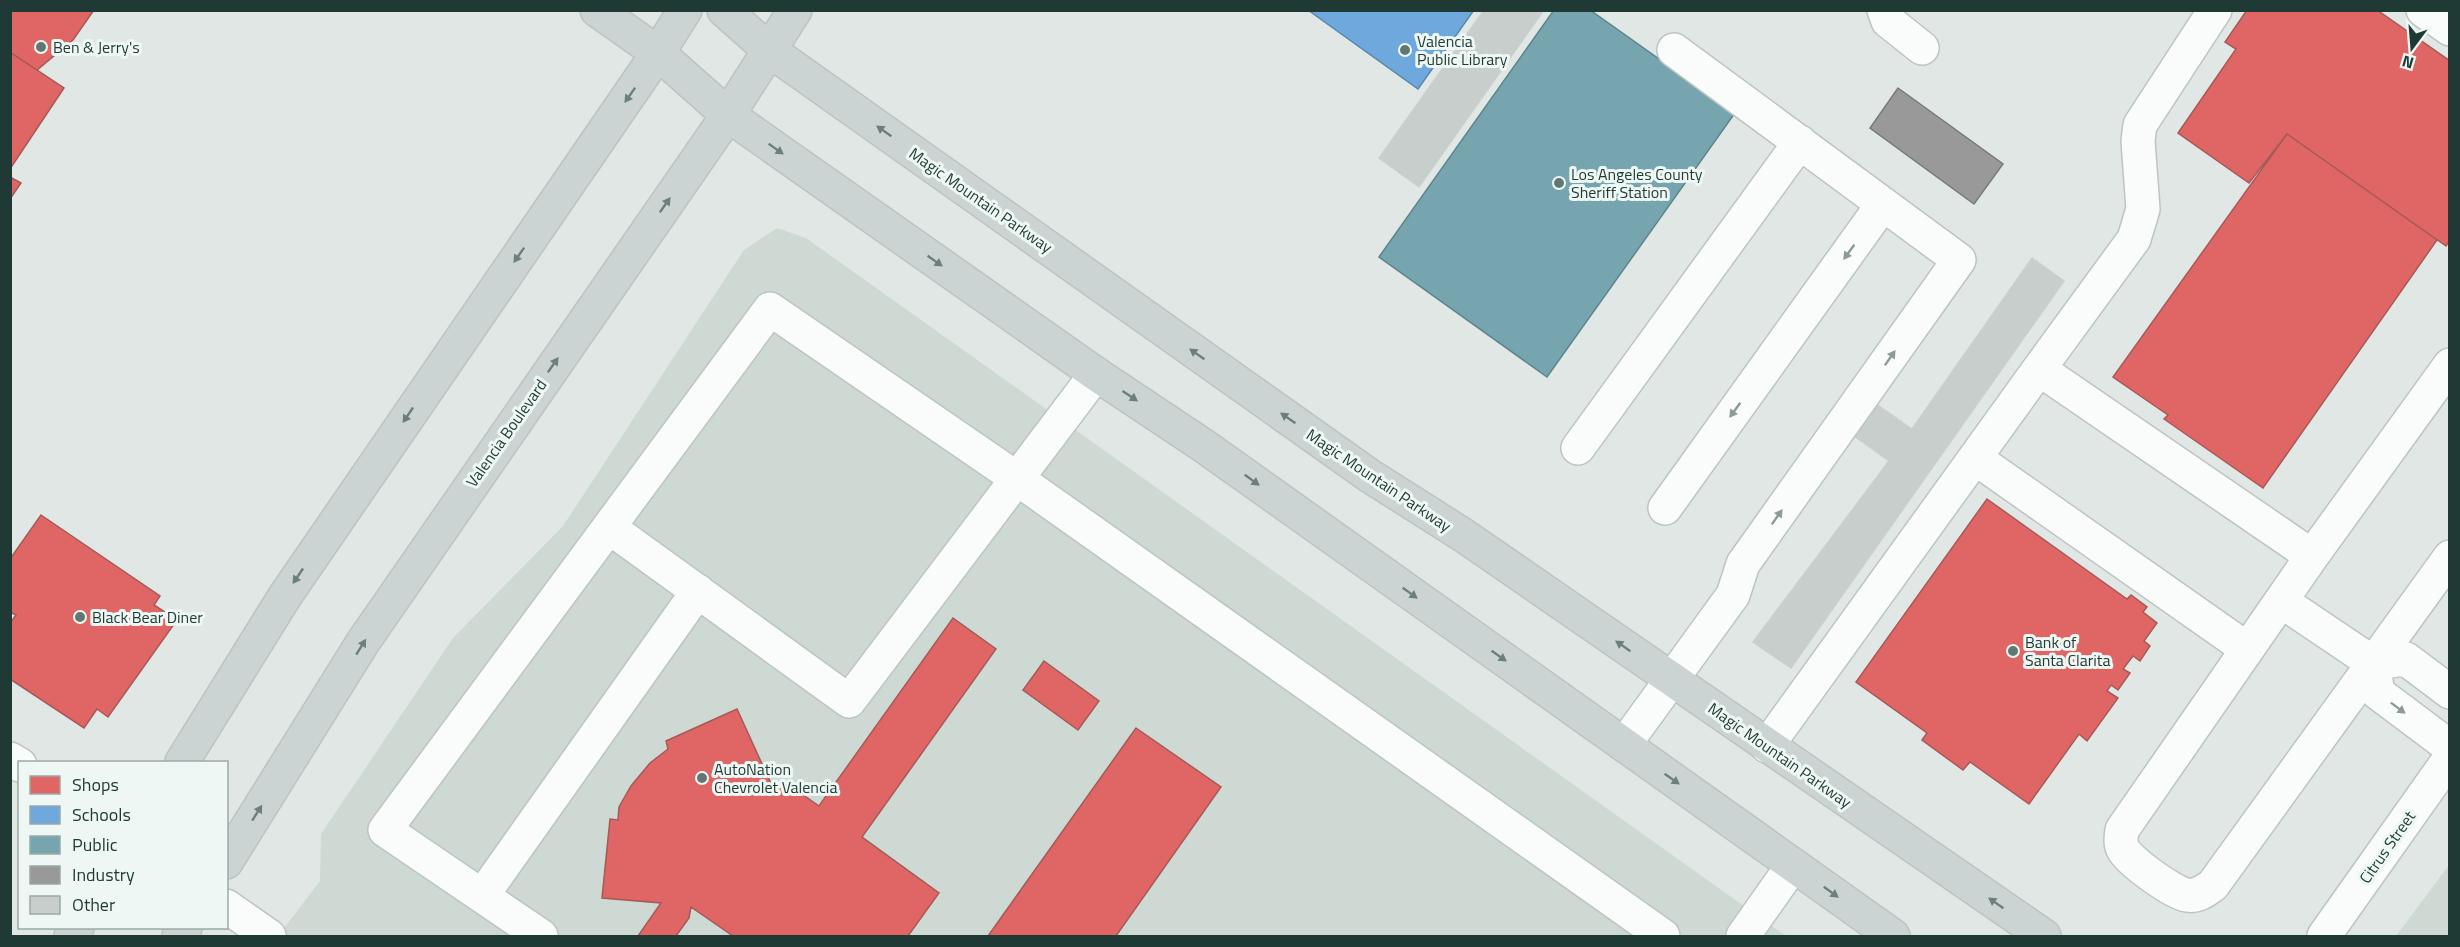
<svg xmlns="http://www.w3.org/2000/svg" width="2460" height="947" viewBox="0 0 2460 947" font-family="'Titillium Web',sans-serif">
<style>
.built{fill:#ced9d4}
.shops{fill:#e06666;stroke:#a65957;stroke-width:1.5}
.schools{fill:#6fa8dc;stroke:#5787aa;stroke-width:1.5}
.public{fill:#76a5af;stroke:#5c858a;stroke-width:1.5}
.industry{fill:#999;stroke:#747c7b;stroke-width:1.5}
.building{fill:#c8cecc;stroke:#c9d0cd;stroke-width:1.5}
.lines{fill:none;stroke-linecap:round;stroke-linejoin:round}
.minor-casing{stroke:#bec4c1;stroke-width:36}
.major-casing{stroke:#bbc4c1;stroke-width:36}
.minor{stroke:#fafbfb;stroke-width:33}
.major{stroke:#cbd4d2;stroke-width:33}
.oneway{fill:#6c7f7b}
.oneway2{fill:#8c9a98}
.poi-dot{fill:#637772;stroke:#eef7f3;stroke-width:2}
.labels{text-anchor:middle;stroke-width:6;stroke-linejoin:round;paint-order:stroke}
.poi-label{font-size:16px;fill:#1f3a34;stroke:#eef7f3;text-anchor:start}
.street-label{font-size:16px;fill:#1f3a34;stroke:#eef7f3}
</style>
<rect width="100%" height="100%" fill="#e1e7e4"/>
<!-- built -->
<path class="built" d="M777,228L806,238L1786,936H278L320,881L321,834L453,638L563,526L744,250Z
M2449,865V936H2396Z"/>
<!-- shops -->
<path class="shops" d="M10,10H94L73,40L37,70L10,52Z
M2247,10H2377L2450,61V240L2446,246L2287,134L2249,183L2178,133L2236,49L2225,42Z
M10,52L64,88L10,169Z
M2287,134L2437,240L2263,488L2164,419L2168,415L2113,377Z
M10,177L21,183L10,199Z
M1987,499L2127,599L2131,595L2147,607L2143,612L2157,623L2144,641L2150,646L2140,661L2133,656L2123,669L2130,673L2118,690L2111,685L2107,691L2118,698L2087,741L2079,734L2029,804L1970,762L1963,770L1922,740L1927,733L1856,682Z
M41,515L160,596L154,605L177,620L108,717L97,709L84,728L10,679V623L16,615L10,612V559Z
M953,618L996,649L862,837L939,893L908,936H733L691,907L689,918L676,936H638L661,903L602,898L610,819L618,820L619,807L631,786L650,763L668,749L666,741L737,709L773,788L785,782L819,806Z
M1044,661L1099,701L1078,730L1023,690Z
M1136,728L1221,787L1116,936H988Z"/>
<!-- schools -->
<path class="schools" d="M1308,10H1474L1418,89Z"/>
<!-- public -->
<path class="public" d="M1554,10H1590L1735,113L1547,377L1379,257Z"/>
<!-- industry -->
<path class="industry" d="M1898,88L2003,164L1974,204L1870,128Z"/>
<!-- building -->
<path class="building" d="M1484,10H1544L1419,187L1379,158Z
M2032,258L2064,281L1791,668L1753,642L1889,461L1843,428L1866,397L1912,429Z"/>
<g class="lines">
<!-- minor casing -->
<g class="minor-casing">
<path id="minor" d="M1884,10L1888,21L1922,48
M2215,10L2140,125L2138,141L2143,209L2134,239L2039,369L2312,556L2450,365
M2423,10L2450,29
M1578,448L1800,142
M1975,458L2247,649
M1665,508L1883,204
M610,528L849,701L1096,374
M2312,556L2122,830C2121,837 2120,843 2123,849C2129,861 2173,893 2187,895C2197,897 2205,891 2213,885L2450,557
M2281,601L2373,663
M2450,692L2406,659L2373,663L2378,693L2450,747
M1624,745L1733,595L1743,564L1959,260L1674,50
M1767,746L2039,369
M10,759L20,765
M482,896L698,591
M226,906L269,936
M541,936L385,830L770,309L1019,480L1663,936
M1743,936L1793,865
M2324,936L2450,758"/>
</g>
<!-- major casing -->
<g class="major-casing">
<path id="major" d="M597,10L658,53L728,115L1096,374L1204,446L1893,936
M724,10L769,50L1370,476L1463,535L2044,936
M182,762L285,596L658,53L685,10
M226,862L363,642L728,115L795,10
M71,936L77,928
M179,936L185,928"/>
</g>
<!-- minor -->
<use href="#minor" class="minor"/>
<!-- major -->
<use href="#major" class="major"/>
</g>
<!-- one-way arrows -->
<defs><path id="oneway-solid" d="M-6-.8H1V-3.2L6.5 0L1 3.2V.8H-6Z" transform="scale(1.5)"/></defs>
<g class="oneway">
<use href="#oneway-solid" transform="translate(630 95) rotate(125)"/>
<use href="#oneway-solid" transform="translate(884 131) rotate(-145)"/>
<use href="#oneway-solid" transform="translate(776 149) rotate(35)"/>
<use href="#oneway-solid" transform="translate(665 205) rotate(-55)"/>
<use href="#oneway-solid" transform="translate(519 255) rotate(125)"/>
<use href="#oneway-solid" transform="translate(935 261) rotate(35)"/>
<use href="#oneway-solid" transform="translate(1197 354) rotate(-145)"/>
<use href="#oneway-solid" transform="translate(553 365) rotate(-55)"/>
<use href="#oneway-solid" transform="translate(1130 396) rotate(34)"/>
<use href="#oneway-solid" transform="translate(408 415) rotate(124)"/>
<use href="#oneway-solid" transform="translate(1288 418) rotate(-145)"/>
<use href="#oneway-solid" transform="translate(1252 480) rotate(36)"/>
<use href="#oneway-solid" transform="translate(298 576) rotate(124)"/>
<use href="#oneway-solid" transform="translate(1410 593) rotate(36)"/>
<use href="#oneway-solid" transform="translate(1623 646) rotate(-145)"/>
<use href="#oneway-solid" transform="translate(361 647) rotate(-58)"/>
<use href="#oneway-solid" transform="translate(1499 656) rotate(35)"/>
<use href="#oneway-solid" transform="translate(1672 779) rotate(35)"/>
<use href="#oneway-solid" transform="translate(257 813) rotate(-58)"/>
<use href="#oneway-solid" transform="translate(1831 892) rotate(36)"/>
<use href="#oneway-solid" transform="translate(1996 903) rotate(-145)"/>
</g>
<g class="oneway2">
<use href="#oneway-solid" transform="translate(1849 252) rotate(126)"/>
<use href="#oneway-solid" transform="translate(1890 358) rotate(-55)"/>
<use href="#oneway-solid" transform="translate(1735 410) rotate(126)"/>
<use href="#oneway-solid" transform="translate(1777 517) rotate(-55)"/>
<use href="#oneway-solid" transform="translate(2398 708) rotate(37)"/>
</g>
<!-- markers -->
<g class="poi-dot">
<circle cx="41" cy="47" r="6"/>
<circle cx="1405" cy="50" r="6"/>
<circle cx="1559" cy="183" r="6"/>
<circle cx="80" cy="617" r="6"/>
<circle cx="2013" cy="651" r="6"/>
<circle cx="702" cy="778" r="6"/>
</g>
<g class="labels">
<!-- poi labels -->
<g class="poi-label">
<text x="1417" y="47">Valencia<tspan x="1417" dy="18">Public Library</tspan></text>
<text x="53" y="53">Ben &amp; Jerry's</text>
<text x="1571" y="180">Los Angeles County<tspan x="1571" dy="18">Sheriff Station</tspan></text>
<text x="92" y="623">Black Bear Diner</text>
<text x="2025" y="648">Bank of<tspan x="2025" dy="18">Santa Clarita</tspan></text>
<text x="714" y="775">AutoNation<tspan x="714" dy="18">Chevrolet Valencia</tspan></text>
</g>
<!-- street labels -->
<g class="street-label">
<text transform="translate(981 200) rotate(35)" y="6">Magic Mountain Parkway</text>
<text transform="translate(506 433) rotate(-55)" y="6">Valencia Boulevard</text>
<text transform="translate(1379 480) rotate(34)" y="6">Magic Mountain Parkway</text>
<text transform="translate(1780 755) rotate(35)" y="6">Magic Mountain Parkway</text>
<text transform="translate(2387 847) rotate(-55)" y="6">Citrus Street</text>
</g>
</g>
<!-- border -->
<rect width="2460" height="947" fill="none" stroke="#1f3a34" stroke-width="24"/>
<!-- legend -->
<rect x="18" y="761" width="210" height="168" fill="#eef7f3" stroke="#9baba7" stroke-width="1.5"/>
<rect x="30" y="776" width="30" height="18" fill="#e06666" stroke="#9baba7" stroke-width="1.5"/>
<text x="72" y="791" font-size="18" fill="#1f3a34">Shops</text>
<rect x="30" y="806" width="30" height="18" fill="#6fa8dc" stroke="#9baba7" stroke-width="1.5"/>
<text x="72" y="821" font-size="18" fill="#1f3a34">Schools</text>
<rect x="30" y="836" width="30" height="18" fill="#76a5af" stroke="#9baba7" stroke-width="1.5"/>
<text x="72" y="851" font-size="18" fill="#1f3a34">Public</text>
<rect x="30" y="866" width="30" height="18" fill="#999999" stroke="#9baba7" stroke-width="1.5"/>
<text x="72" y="881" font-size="18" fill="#1f3a34">Industry</text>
<rect x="30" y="896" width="30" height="18" fill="#c8cecc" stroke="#9baba7" stroke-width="1.5"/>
<text x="72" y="911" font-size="18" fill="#1f3a34">Other</text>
<!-- north arrow -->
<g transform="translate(2412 48) rotate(196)" stroke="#eef7f3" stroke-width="4.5" paint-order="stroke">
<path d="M0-4.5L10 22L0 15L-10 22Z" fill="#1f3a34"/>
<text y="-9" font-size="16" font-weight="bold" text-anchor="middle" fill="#1f3a34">N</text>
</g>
</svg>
